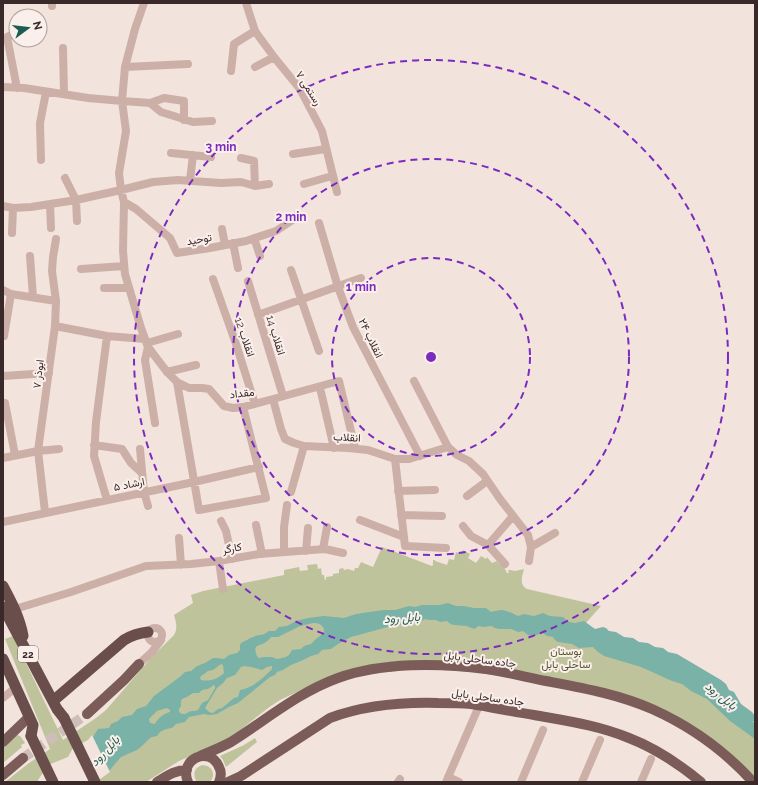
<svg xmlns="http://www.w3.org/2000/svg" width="758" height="785" viewBox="0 0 758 785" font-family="Raleway,Vazirmatn,sans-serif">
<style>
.green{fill:#bfc39c}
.water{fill:#7bb2a7;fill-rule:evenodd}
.pier{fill:#f3e3dd}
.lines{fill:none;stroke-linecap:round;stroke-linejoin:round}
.primary-tunnel{stroke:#cebeb9;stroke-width:10;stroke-dasharray:10 5;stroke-linecap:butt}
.minor{stroke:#ccb0a8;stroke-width:8}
.primary{stroke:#7b5c59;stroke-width:10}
.trunk{stroke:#6a4e4c;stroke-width:11}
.trunk-bridge{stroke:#6a4e4c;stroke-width:11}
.ring{fill:none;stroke:#7b2cbf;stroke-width:2;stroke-dasharray:7 5}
.labels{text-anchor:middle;stroke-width:4;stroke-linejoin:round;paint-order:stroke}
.shield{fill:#faefea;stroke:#736563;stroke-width:1}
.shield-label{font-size:10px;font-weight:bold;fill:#392a29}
.street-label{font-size:11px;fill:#392a29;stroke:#faefea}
.park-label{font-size:11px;fill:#52582b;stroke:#faefea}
.water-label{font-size:12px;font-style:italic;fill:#1c5c51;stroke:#faefea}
.centre{fill:#7b2cbf;stroke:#faefea;stroke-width:2}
.ring-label{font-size:12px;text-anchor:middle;font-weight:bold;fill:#7b2cbf;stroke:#faefea;stroke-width:4;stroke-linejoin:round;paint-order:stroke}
</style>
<rect width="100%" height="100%" fill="#f3e3dd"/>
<!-- green -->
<path class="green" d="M382,547L432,566L433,565V560H435V561L447,565L449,559L454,560L456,552L461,554L463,550L470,554L468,558L476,563L481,556L486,559L487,557L492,563L497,561L499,564L501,563L504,567L507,573H509L508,570H510L515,571L524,569C522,577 519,584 527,589L601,606L578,632L692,675L755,721V782L706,740L616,695L437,666L337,678L295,693L280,700L268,708L234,735L212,747L179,761L146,782H5L29,763L50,749L5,639L13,636L63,740L96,718L106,710L151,658L174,635C178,628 176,622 174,615L193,603L191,595L203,591L284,575V570L299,567L300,571L308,570L307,565L317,564L318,569L321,568L322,575H324L325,580H326V577L333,576V574L339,573V569L343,568L344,570L348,569L354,571L355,568H358L361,562L373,567Z
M18,735L21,737L25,743L21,745L22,747L3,763V747L14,737Z
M255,738L257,742L226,767L223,760L220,756L244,745Z
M203,765C213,766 216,775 210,782H197C192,775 194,767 203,765Z"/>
<!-- water -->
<path class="water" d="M448,603L456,606H464L474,608H486L491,612C495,611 498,610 502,610C505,610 514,614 518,616L524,614L534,616L543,613L550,616L563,617L569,622L575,623L584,621L595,629L603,627L606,628L609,631L616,632L624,637L633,638L639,642L648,643L655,647L663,648L668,652L677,654L721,680L726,684L729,690L734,692L741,704L752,712L755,716V721H752L755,724V739L730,721L707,699L691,691L682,684L672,681L641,667L604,656L598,652L593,647L579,648L572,644L558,642L555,640L553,637L547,636L543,633L533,636L528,635L523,631L518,632L511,629H499L495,628L491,626L484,627L479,626L474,629C471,628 469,627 467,626C459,625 453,627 447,621L440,622L436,620H429L425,619C416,625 405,624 395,625L351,637L338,644L331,649L322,650L318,654L311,656L301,661L291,665L283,670L277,672L275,675L270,677L238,703L229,707L217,714L210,715L204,714L189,717L185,722L176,724L172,728L166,729L160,732L157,736L152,737L150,738L142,746L137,750L121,757L109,771L92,782H38L69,759L92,739L96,732L98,729L109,728L111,724L118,721L122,717L132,715L137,709L146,706L154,696L181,676L185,672L191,671L197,666L205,663L213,658H217L224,659L229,655L237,653L240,650V645L241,643C246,641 249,638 253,637C260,634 263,636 269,631H275L279,627L287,626L296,621L308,618L324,616L344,618L356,614L383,610H395L409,606L415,607L422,605H439ZM313,623C317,623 319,623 322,626C328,633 320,635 316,639C315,640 312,643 311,644L304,646L301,649L292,650L289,655L286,657L277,659L272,657H264L259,658C257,656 257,657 256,653C253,644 261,646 266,642C268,641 269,639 271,637H278L300,626ZM221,664L223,665L224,673C218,679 209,682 201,680L200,677L208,671L213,670ZM244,666L251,667L262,670L267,667L272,666V669C263,678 253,688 240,690L238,697L234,698L222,708L218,709L213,713L209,712L205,708L217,688L223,683L227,678L235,675L241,667ZM214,685L215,686V688L208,700L202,703L198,710L195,711H191L185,714H182L179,712V709L181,706V701L182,699L187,697L193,693H199L202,690L208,689ZM167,708L170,710V712C163,714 158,718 155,724L150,723L149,720V719L157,711Z"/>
<!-- pier -->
<path class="pier" d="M92,735L110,772L96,782H39L38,780L48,765L68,757L73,748L88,740Z"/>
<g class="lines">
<!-- primary-tunnel -->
<path class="primary-tunnel" d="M23,758L87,714"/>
<!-- minor -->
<path class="minor" d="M52,3V6
M144,3L135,29L125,67L122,101L126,131L119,173L121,190L124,202L123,251L125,274L141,328L148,347L167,372L177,382L189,388H202L209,389L224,406L233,408L243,407L273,399L339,381L355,448
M246,3L255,31L274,57L300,89L322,131L337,192
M16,33L7,37L17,88
M63,48L64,94
M125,67L188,64
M255,67L274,57
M231,71L234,44L255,31
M3,87L24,88L88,98L122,101L137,102L150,103L161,112L193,122L212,121
M150,103L164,98L184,101V120
M171,153L211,157
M293,154L326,149
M241,158L254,161L255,186
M41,160L40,123L46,92
M65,178L76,200L77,221
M190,180L193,155
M304,184L332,176
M124,202L136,209L170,238L177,253L210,248L246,241L276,231L294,219
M50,204L51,228
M3,206L13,208L31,207L76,200L121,190L153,182L178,180L221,183L241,182L255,186L269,184
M319,223L338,287L353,327L420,456
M222,229L225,245
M12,233L13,208
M254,238L260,256
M233,243L238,268
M30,256L33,297
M81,269L124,266
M291,270L319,351
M213,279L236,344L255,404
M248,281L283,396
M104,288H129
M3,290L11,294L56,301
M258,315L361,278
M55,326L107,336L145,339
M4,336L11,294
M147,343L178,334
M148,347L145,360L155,423
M167,372L196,365
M3,376L49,373
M414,381L448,447L457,455L469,461L483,474L500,499L528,535L531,547L529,561
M177,382L199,510L266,498L243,407
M321,392L334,448
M273,399L281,429L285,439L294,443L304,446L348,448L368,450L395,459H409L448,447
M3,403H5L15,455
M94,445L122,449L131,463L142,473
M140,449L144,492L148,506
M3,458L38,451L59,449
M395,459L405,546L446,548
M398,491L435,490
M291,492L304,446
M467,496L487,481
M107,500L94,456L96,422L107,336
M45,512L38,451L55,326L56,301L52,271L53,257L56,239
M401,515L442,516
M360,520L404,537
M221,521L226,531L232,559
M3,522L194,482L259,467
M256,525L262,554
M463,526L471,536L488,545L505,564
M179,538L181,565
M488,545L513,516
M531,547L555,533
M323,549L327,527
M306,551L308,528
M284,552V527L287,505
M219,561L223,589
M15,609L71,592L146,566L191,564L219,561L259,554L325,549L343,553
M148 635a7 7 0 1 1 14 0a7 7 0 1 1-14 0Z
M139,664L152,652L161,640
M3,698L16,687
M448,777L459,782
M398,782L400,779
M446,782L479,706
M521,782L543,730
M582,782L600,740
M641,782L651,759"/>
<!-- primary -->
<path class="primary" d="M87,714L124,680L139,664
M3,742L29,717
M198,757C209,752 220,748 231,742C266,720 299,692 338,678C382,662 440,663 486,669C506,672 526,677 546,681C583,688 618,694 652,709C690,726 725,751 753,782
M3,775L23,758
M157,782C167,776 175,770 187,770
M188,782C178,759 210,745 219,767C222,772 221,777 219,782
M228,782L241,776L330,718C365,705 401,702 438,703C449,703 460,703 471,704C492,707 513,712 534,715C567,721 597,725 629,738C655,748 679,764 701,782"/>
<!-- trunk -->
<path class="trunk" d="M3,586C11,601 20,618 23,636
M3,607L57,709L64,718
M3,659L33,725L31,736
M53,701L124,640C132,635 139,633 148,632"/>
<!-- trunk-bridge -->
<path class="trunk-bridge" d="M64,718L95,782
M31,736L53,782"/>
</g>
<!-- distance rings -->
<g class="ring">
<circle cx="431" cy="357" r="99"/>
<circle cx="431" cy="357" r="198"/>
<circle cx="431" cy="357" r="297"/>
</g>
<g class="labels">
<!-- shield labels -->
<rect class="shield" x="18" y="646" width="20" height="16" rx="3"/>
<g class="shield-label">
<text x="28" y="658">22</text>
</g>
<!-- street labels -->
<g class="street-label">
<text transform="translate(309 88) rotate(57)" y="4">رستمی ۷</text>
<text transform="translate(199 239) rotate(-10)" y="4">توحید</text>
<text transform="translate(276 335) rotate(73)" y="4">انقلاب 14</text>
<text transform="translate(245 337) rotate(71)" y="4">انقلاب 12</text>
<text transform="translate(371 338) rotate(64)" y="4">انقلاب ۲۴</text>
<text transform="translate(38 374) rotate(-83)" y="4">ابوذر ۷</text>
<text transform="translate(242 393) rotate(-7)" y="4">مقداد</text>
<text transform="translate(347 437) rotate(3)" y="4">انقلاب</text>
<text transform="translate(129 484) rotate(-11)" y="4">ارشاد ۵</text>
<text transform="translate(232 548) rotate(-10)" y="4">کارگر</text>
<text transform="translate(480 659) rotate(7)" y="4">جاده ساحلی بابل</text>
<text transform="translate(488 697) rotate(8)" y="4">جاده ساحلی بایل</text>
</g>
<!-- park labels -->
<g class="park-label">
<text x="566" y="655">بوستان<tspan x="566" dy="13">ساحلی بابل</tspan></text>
</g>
<!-- water labels -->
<g class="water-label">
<text transform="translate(402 618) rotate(-4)" y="4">بابل رود</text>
<text transform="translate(721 696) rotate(39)" y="4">بابل رود</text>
<text transform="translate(105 751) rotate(-47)" y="4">بابل رود</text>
</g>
</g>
<circle cx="431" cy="357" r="6" class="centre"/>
<g class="ring-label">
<text x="221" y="151">3 min</text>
<text x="291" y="221">2 min</text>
<text x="361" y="291">1 min</text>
</g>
<!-- border -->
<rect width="758" height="785" fill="none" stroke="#392a29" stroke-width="8"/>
<!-- north arrow -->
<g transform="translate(28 28) rotate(75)"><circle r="19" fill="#faefea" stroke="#ada09d"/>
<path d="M0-3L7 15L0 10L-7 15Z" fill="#1c5c51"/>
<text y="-6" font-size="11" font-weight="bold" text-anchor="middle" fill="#392a29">N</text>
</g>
</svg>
